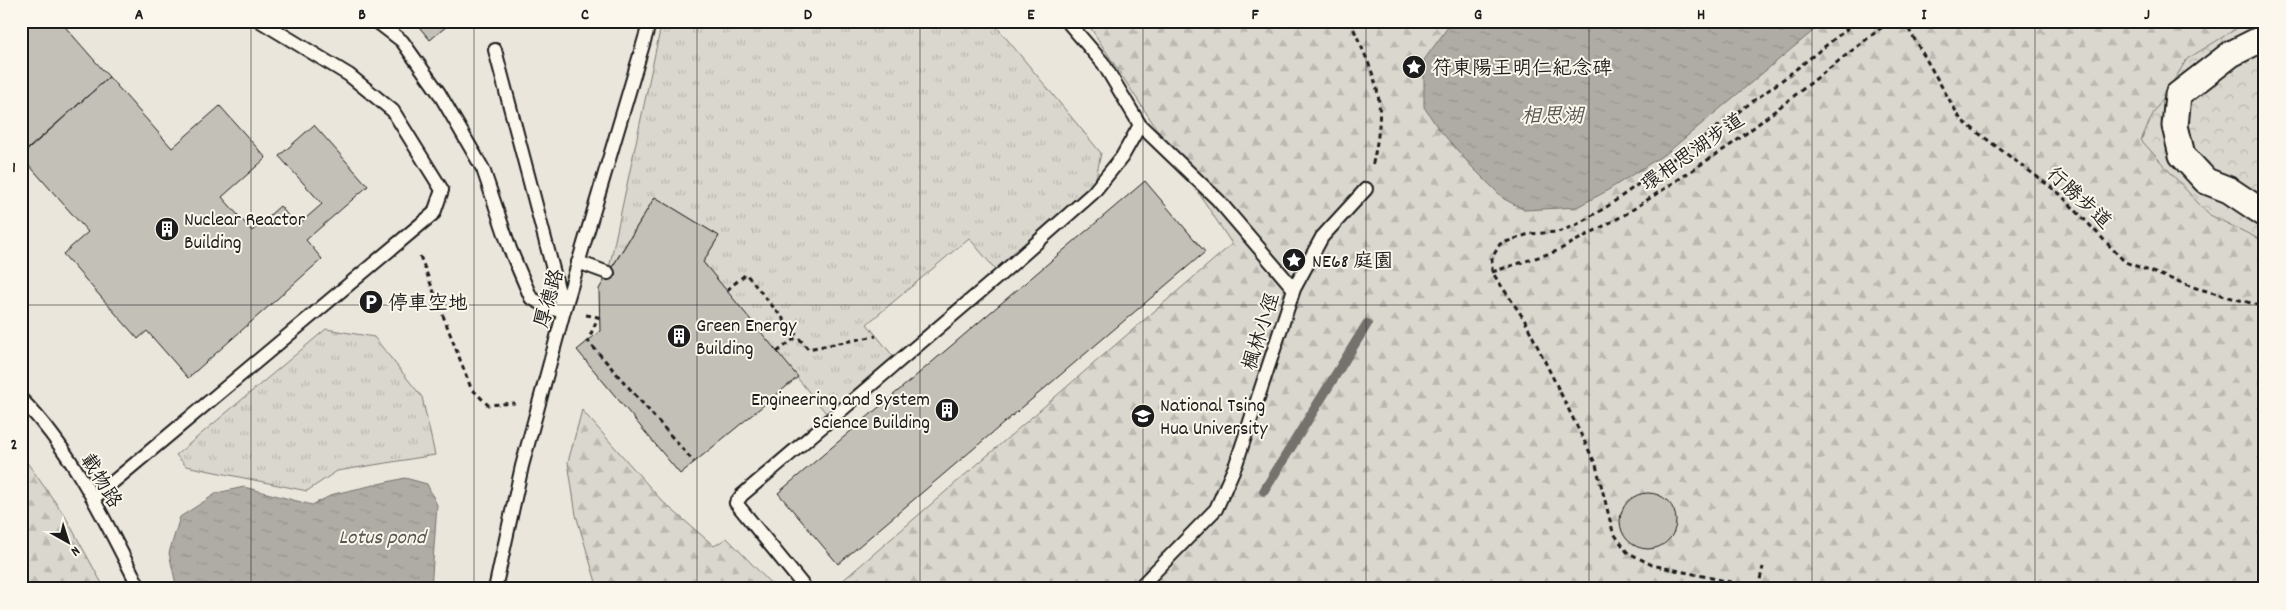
<svg xmlns="http://www.w3.org/2000/svg" width="2286" height="610" viewBox="0 0 2286 610" font-family="Dekko,'LXGW WenKai TC',sans-serif">
<style>
.built{fill:#eae6dc}
.grass{fill:url(#grass-tufts);stroke:#7b7a75}
.forest{fill:url(#forest-firs);stroke:#7b7a75}
.park{fill:url(#park-crowns);stroke:#7b7a75}
.water{fill:url(#water-ripples);stroke:#74726e}
.lines{fill:none;stroke-linecap:round;stroke-linejoin:round}
.stream{stroke:#74726e;stroke-width:10}
.building{fill:#c3c0b8;stroke:#1c1c1c}
.lane-casing{stroke:#1c1c1c;stroke-width:16}
.street-casing{stroke:#1c1c1c;stroke-width:29}
.path{stroke:#1c1c1c;stroke-width:3;stroke-dasharray:5 4;stroke-linecap:butt}
.lane{stroke:#fbf7ec;stroke-width:12}
.street{stroke:#fbf7ec;stroke-width:25}
.grid{fill:none;stroke:#1c1c1c;stroke-width:1;stroke-opacity:0.55}
.labels{text-anchor:middle;stroke-width:4;stroke-linejoin:round;paint-order:stroke}
.poi-label{font-size:20px;fill:#1c1c1c;stroke:#fbf7ec;text-anchor:start}
.street-label{font-size:20px;fill:#1c1c1c;stroke:#fbf7ec}
.water-label{font-size:21px;font-style:italic;fill:#575653;stroke:#fbf7ec}
.neatline{fill:none;stroke:#1c1c1c;stroke-width:2}
.grid-label{font-size:16px;text-anchor:middle;font-weight:bold;fill:#1c1c1c}
</style>
<defs>
<pattern id="grass-tufts" width="24" height="20" patternUnits="userSpaceOnUse" patternTransform="scale(1.25)"><rect width="24" height="20" fill="#dad7ce"/><path d="M3 7l-1-3M5 7V3M7 7l1-3M15 17l-1-3M17 17v-4M19 17l1-3" fill="none" stroke="#bab8b0"/></pattern>
<pattern id="forest-firs" width="22" height="20" patternUnits="userSpaceOnUse" patternTransform="scale(1.25)"><rect width="22" height="20" fill="#dad7ce"/><path d="M5 1l3.5 6h-7zM16 11l3.5 6h-7z" fill="#bab8b0"/></pattern>
<pattern id="park-crowns" width="20" height="18" patternUnits="userSpaceOnUse" patternTransform="scale(1.25)"><rect width="20" height="18" fill="#dad7ce"/><path d="M2 6a3 3 0 1 1 6 0M12 15a3 3 0 1 1 6 0" fill="none" stroke="#bab8b0"/></pattern>
<pattern id="water-ripples" width="26" height="14" patternUnits="userSpaceOnUse" patternTransform="scale(1.25)"><rect width="26" height="14" fill="#afaca5"/><path d="M2 4q2-2 4 0t4 0M15 11q2-2 4 0t4 0" fill="none" stroke="#96938d"/></pattern>
</defs>
<rect width="100%" height="100%" fill="#fbf7ec"/>
<filter id="ink" filterUnits="userSpaceOnUse"><feTurbulence type="fractalNoise" baseFrequency=".02" numOctaves="2"/><feDisplacementMap in="SourceGraphic" scale="10" xChannelSelector="R" yChannelSelector="G"/><feConvolveMatrix kernelMatrix="1 2 1 2 8 2 1 2 1" color-interpolation-filters="sRGB"/></filter>
<g filter="url(#ink)">
<!-- built -->
<path class="built" d="M21,21H2249L2265,589H21Z"/>
<!-- grass -->
<path class="grass" d="M662,21H992L1101,153L1093,193L1000,275L969,238L867,324L897,361L830,418L703,262L719,236L655,197L608,273Z
M326,329L374,337L422,397L435,455L337,471L307,491L186,466L176,455Z"/>
<!-- forest -->
<path class="forest" d="M1086,21H2265V589H833L1232,244Z
M582,410L662,501L714,546L727,538L776,589H598L576,515L568,462Z
M21,454L65,516L105,589H21Z"/>
<!-- park -->
<path class="park" d="M2249,21H2265V242L2208,214L2141,140L2153,114L2187,59Z"/>
<!-- water -->
<path class="water" d="M1457,21H1825L1668,152L1605,192L1577,207L1525,210L1504,199L1471,166L1438,128L1424,107V60L1448,27Z
M405,478L427,484L437,505L431,589H177L169,553L180,517L217,493L244,487L312,505L334,494Z"/>
<g class="lines">
<!-- stream -->
<path class="stream" d="M1264,491L1367,324"/>
</g>
<!-- building -->
<path class="building" d="M21,21H60L109,77L21,155Z
M414,21H453L430,40Z
M109,77L172,148L220,106L266,158L222,197L252,231L280,206L297,226L322,204L279,156L314,125L368,186L306,240L322,259L188,378L147,331L138,339L63,254L88,232L21,156Z
M1145,181L1205,252L838,564L778,493Z
M655,197L719,236L703,262L798,377L680,474L577,350L600,331L599,289Z
M1620 521a28 28 0 1 1 56 0a28 28 0 1 1-56 0Z"/>
<g class="lines">
<!-- lane casing -->
<g class="lane-casing">
<path id="lane" d="M376,21L402,41L439,93L483,169L510,249L531,298L552,309L564,311L495,50
M1067,21L1103,63L1140,125L1218,200L1294,289
M578,262L608,273
M21,399C74,452 106,523 140,589
M94,498L434,213L442,190L393,111L349,75L260,21
M495,589L522,466L564,311L650,21
M806,589L736,503L742,495L1000,275L1093,193L1122,157L1140,125
M1138,589L1216,509L1236,464L1294,289L1322,237L1366,189"/>
</g>
<!-- street casing -->
<g class="street-casing">
<path id="street" d="M2265,37L2231,54L2178,95L2175,126L2182,155L2206,181L2229,190L2265,214"/>
</g>
<!-- path -->
<path class="path" d="M1350,21C1360,44 1377,77 1379,102C1381,123 1377,146 1372,167
M1904,21L1961,120L2060,194L2125,262L2196,288L2265,307
M420,256L471,388L488,405L515,403
M1492,272L1557,251L1626,214L1735,142L1890,21
M727,290L746,274L808,349L876,336
M586,315L598,317L588,341L694,462
M777,352L798,336
M1758,588L1652,565L1627,552L1613,532L1596,465L1524,319L1492,272V258L1500,244L1529,234L1558,232L1576,225L1608,206L1781,81L1857,21
M1758,588L1763,567
M1839,589L1840,584"/>
<!-- lane -->
<use href="#lane" class="lane"/>
<!-- street -->
<use href="#street" class="street"/>
</g>
</g>
<!-- grid -->
<path class="grid" d="M251,21V589M474,21V589M697,21V589M920,21V589M1143,21V589M1366,21V589M1589,21V589M1812,21V589M2035,21V589M21,305H2265"/>
<!-- icons -->
<defs>
<g id="sight-disc" transform="scale(1.25)"><circle r="9.5" fill="#1c1c1c" stroke="#fbf7ec"/><path d="M0-6L1.8-2.2L6-1.7L2.9 1.2L3.7 5.4L0 3.3L-3.7 5.4L-2.9 1.2L-6-1.7L-1.8-2.2Z" fill="#fff"/></g>
<g id="building-disc" transform="scale(1.25)"><circle r="9.5" fill="#1c1c1c" stroke="#fbf7ec"/><path d="M-4-6H4V6H1V3H-1V6H-4ZM-2.5-4.3h1.7v1.8h-1.7ZM.8-4.3h1.7v1.8H.8ZM-2.5-1h1.7V.8h-1.7ZM.8-1h1.7V.8H.8Z" fill="#fff"/></g>
<g id="parking-disc" transform="scale(1.25)"><circle r="9.5" fill="#1c1c1c" stroke="#fbf7ec"/><path d="M-3.5-5.5H1a3.5 3.5 0 0 1 0 7H-1V5.5H-3.5ZM-1-3.4V-.6H.8a1.4 1.4 0 0 0 0-2.8Z" fill="#fff"/></g>
<g id="university-disc" transform="scale(1.25)"><circle r="9.5" fill="#1c1c1c" stroke="#fbf7ec"/><path d="M0-5L7-2L0 1L-7-2ZM-4 1L0 2.5L4 1V4Q0 6-4 4Z" fill="#fff"/></g>
</defs>
<g fill-rule="evenodd">
<use href="#sight-disc" x="1414" y="67"/>
<use href="#building-disc" x="167" y="229"/>
<use href="#sight-disc" x="1294" y="260"/>
<use href="#parking-disc" x="371" y="302"/>
<use href="#building-disc" x="679" y="336"/>
<use href="#building-disc" x="947" y="410"/>
<use href="#university-disc" x="1143" y="416"/>
</g>
<g class="labels">
<!-- poi labels -->
<g class="poi-label">
<text x="1432" y="74">符東陽王明仁紀念碑</text>
<text x="184" y="225">Nuclear Reactor<tspan x="184" dy="23">Building</tspan></text>
<text x="1312" y="267">NE68 庭園</text>
<text x="388" y="309">停車空地</text>
<text x="696" y="331">Green Energy<tspan x="696" dy="23">Building</tspan></text>
<text x="930" y="405" text-anchor="end">Engineering and System<tspan x="930" dy="23">Science Building</tspan></text>
<text x="1160" y="411">National Tsing<tspan x="1160" dy="23">Hua University</tspan></text>
</g>
<!-- street labels -->
<g class="street-label">
<text transform="translate(1692 151) rotate(-35)" y="7">環相思湖步道</text>
<text transform="translate(2080 197) rotate(43)" y="7">行勝步道</text>
<text transform="translate(548 298) rotate(-74)" y="7">厚德路</text>
<text transform="translate(1260 331) rotate(-72)" y="7">楓林小徑</text>
<text transform="translate(102 480) rotate(58)" y="7">載物路</text>
</g>
<!-- water labels -->
<g class="water-label">
<text x="1552" y="122">相思湖</text>
<text x="382" y="543">Lotus pond</text>
</g>
</g>
<!-- margin -->
<rect width="2286" height="610" fill="none" stroke="#fbf7ec" stroke-width="55"/>
<!-- north arrow -->
<g transform="translate(68 542) rotate(141)" stroke="#fbf7ec" stroke-width="4" paint-order="stroke">
<path d="M0-4L9 19L0 12L-9 19Z" fill="#1c1c1c"/>
<text y="-8" font-size="14" font-weight="bold" text-anchor="middle" fill="#1c1c1c">N</text>
</g>
<rect x="28" y="28" width="2230" height="554" class="neatline"/>
<g class="grid-label">
<text x="139" y="19">A</text>
<text x="362" y="19">B</text>
<text x="585" y="19">C</text>
<text x="808" y="19">D</text>
<text x="1031" y="19">E</text>
<text x="1255" y="19">F</text>
<text x="1478" y="19">G</text>
<text x="1701" y="19">H</text>
<text x="1924" y="19">I</text>
<text x="2147" y="19">J</text>
<text x="14" y="172">1</text>
<text x="14" y="449">2</text>
</g>
</svg>
